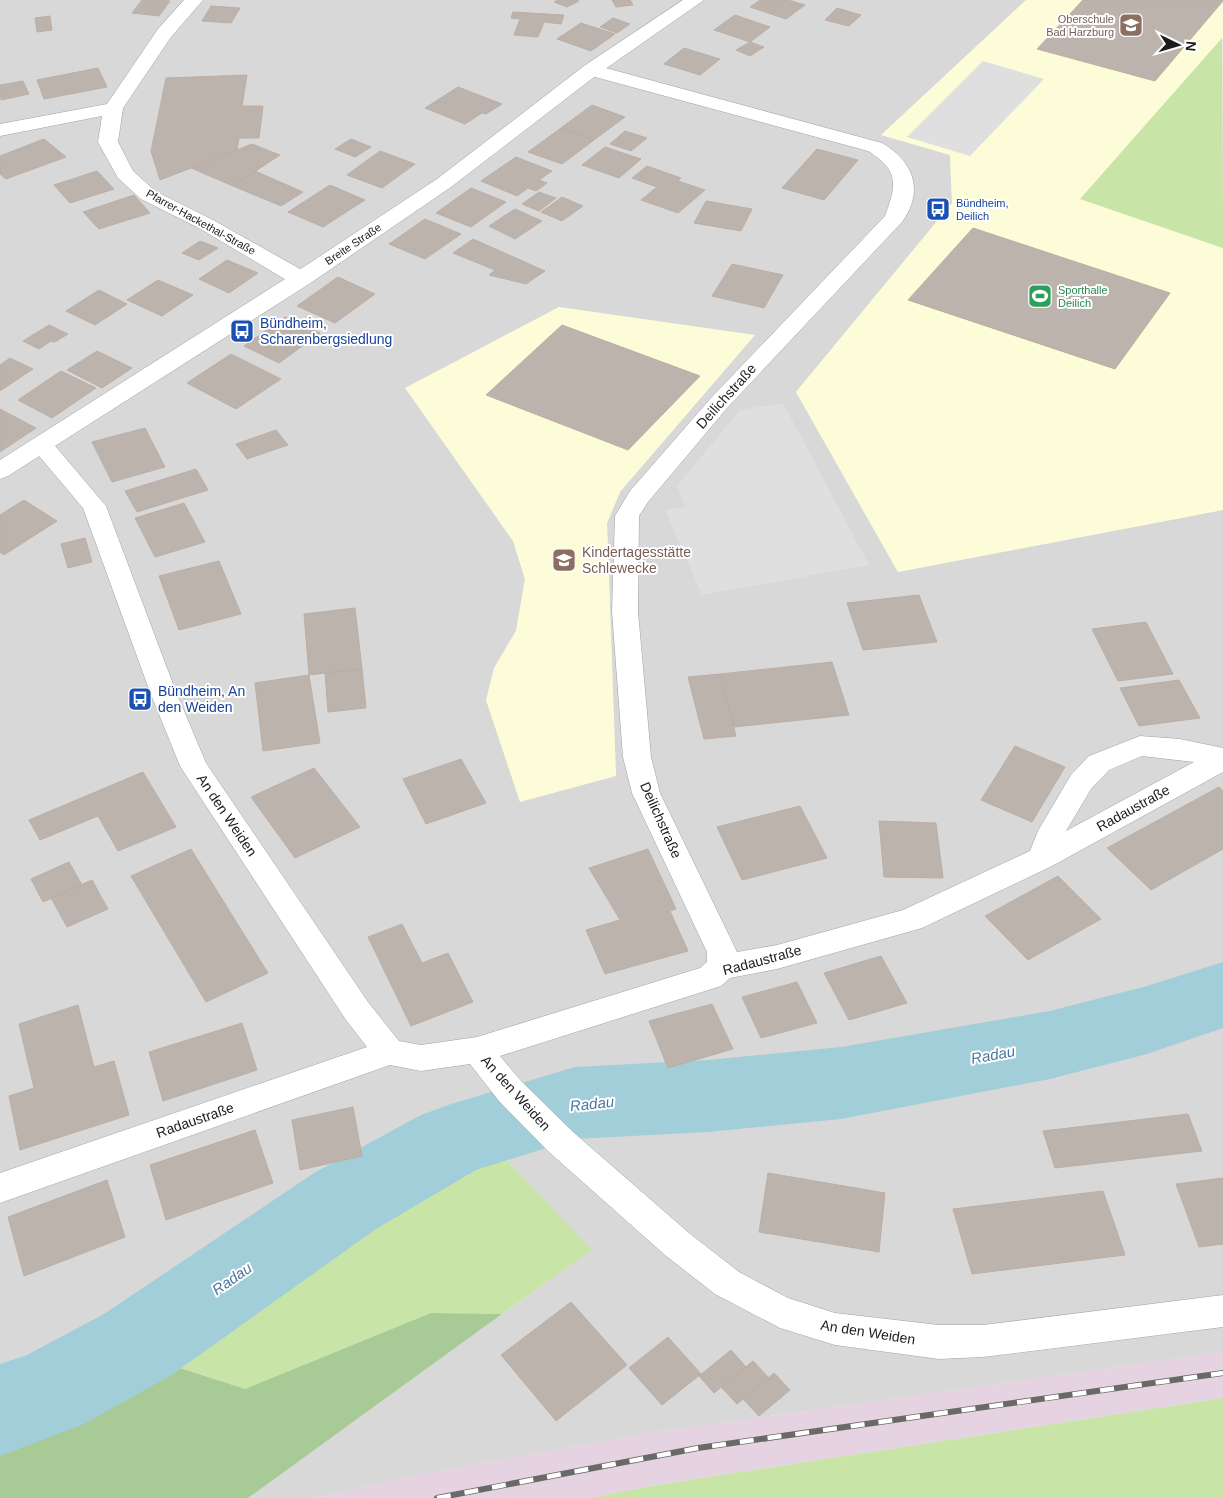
<svg xmlns="http://www.w3.org/2000/svg" width="1223" height="1498" viewBox="0 0 1223 1498" font-family="Helvetica,sans-serif">
<style>
.residential{fill:#d9d8d8;fill-rule:evenodd}
.industrial{fill:#e5d3e2}
.education{fill:#fdfcd8}
.grass{fill:#c8e5a7}
.forest{fill:#a7ca97}
.parking{fill:#dfdfdf}
.lines{fill:none;stroke-linecap:round;stroke-linejoin:round}
.river{fill:#a2ced9;fill-rule:evenodd}
.building{fill:#bcb3ad;stroke:#bdaea4}
.minor-casing{stroke:#a2a2a2;stroke-width:1}
.tertiary-casing{stroke:#a2a2a2;stroke-width:1}
.minor{fill:#fff;fill-rule:evenodd}
.tertiary{fill:#fff;fill-rule:evenodd}
.rail-casing{stroke:#696969;stroke-width:6}
.rail{stroke:#fff;stroke-width:4.5;stroke-dasharray:14;stroke-linecap:butt}
.labels{text-anchor:middle;stroke-width:4;stroke-linejoin:round;paint-order:stroke}
.far-education-label{font-size:11px;fill:#785e54;stroke:#fff;text-anchor:end}
.far-transit-label{font-size:11px;fill:#164399;stroke:#fff;text-anchor:start}
.far-street-label{font-size:11px;fill:#1b1b1b;stroke:#fff}
.far-leisure-label{font-size:11px;fill:#27864d;stroke:#fff;text-anchor:start}
.transit-label{font-size:14px;fill:#164399;stroke:#fff;text-anchor:start}
.street-label{font-size:14px;fill:#1b1b1b;stroke:#fff}
.education-label{font-size:14px;fill:#785e54;stroke:#fff;text-anchor:start}
.water-label{font-size:15px;font-style:italic;fill:#49779e;stroke:#fff}
</style>
<rect width="100%" height="100%" fill="#ece8e1"/>
<!-- residential -->
<path class="residential" d="M0,0H1026L882,135L950,155L952,203L796,392L898,572L1223,510V1352L656,1432L422,1474L313,1498H248L591,1250L496,1149L462,1103L263,1226L58,1359L0,1378ZM406,387L620,492L607,523L616,776L494,668L516,631L525,579L513,541Z"/>
<!-- industrial -->
<path class="industrial" d="M1223,1352V1398L663,1484L589,1498H313L422,1474L656,1432Z"/>
<!-- education -->
<path class="education" d="M1026,0H1223V39L1081,199L1223,248V510L898,572L796,392L952,203L950,155L881,135Z
M559,307L755,335L620,492L607,523L616,776L520,802L486,700L494,668L516,631L525,579L513,541L405,388Z"/>
<!-- grass -->
<path class="grass" d="M1222,38L1223,248L1080,199Z
M496,1149L592,1250L502,1314L431,1313L245,1389L152,1359L353,1222Z
M1223,1398V1498H589L663,1484Z"/>
<!-- forest -->
<path class="forest" d="M431,1313L502,1314L248,1498H0V1433L69,1409L152,1359L245,1389Z"/>
<!-- parking -->
<path class="parking" d="M983,61L1044,79L970,156L907,137Z
M783,403L869,565L702,595L665,510L686,507L677,486L740,410Z"/>
<g class="lines">
<!-- river -->
<path class="river" d="M1223,962V1028L1147,1054L1050,1079L841,1119L708,1132L575,1139L476,1170L376,1229L170,1376L84,1424L0,1456V1364L27,1355L104,1314L314,1173L421,1115L451,1104L575,1067L708,1060L841,1047L1050,1011L1147,986Z"/>
</g>
<!-- building -->
<path class="building" d="M142,0H157L170,1L159,16L132,13Z
M558,0H577L579,1L567,7L554,2Z
M612,0H630L633,5L616,7Z
M760,0H788L805,5L786,19L750,7Z
M1083,0H1223V1L1155,81L1037,49Z
M211,6L240,8L231,23L202,21Z
M837,8L861,15L849,26L825,20Z
M513,12L564,15L561,24L544,22L538,37L514,35L520,19L511,18Z
M735,15L770,27L750,42L714,30Z
M50,16L52,30L37,32L35,18Z
M613,18L630,24L617,33L600,27Z
M581,23L615,34L591,51L557,39Z
M750,42L764,47L750,56L736,50Z
M684,48L720,59L700,75L664,64Z
M98,68L107,87L44,99L37,80Z
M247,75L242,106H263L259,138H239L237,150L160,180L151,151L166,78Z
M23,81L29,94L1,100L0,85Z
M458,87L502,104L486,114L482,113L465,124L425,108Z
M592,105L625,117L594,140L561,128Z
M561,128L594,140L562,164L528,152Z
M625,131L647,138L631,151L610,144Z
M44,139L66,157L6,179L0,174V156Z
M351,139L371,147L355,157L335,149Z
M252,144L280,155L233,186L191,168Z
M605,147L641,159L619,178L582,165Z
M817,149L858,160L824,200L782,188Z
M380,151L415,164L382,188L347,175Z
M516,157L552,171L539,180L547,183L536,191L528,188L517,196L481,181Z
M647,166L681,178L678,181L705,190L678,213L641,200L657,187L632,178Z
M97,171L114,189L70,203L54,185Z
M255,171L303,192L281,206L233,186Z
M330,185L365,200L323,227L288,212Z
M471,188L506,202L471,227L436,213Z
M539,192L556,198L539,211L522,204Z
M134,195L150,213L99,229L83,212Z
M562,197L583,206L562,221L541,212Z
M706,201L752,209L741,231L694,223Z
M515,209L542,221L515,239L489,226Z
M425,219L461,234L425,259L389,244Z
M973,228L1170,293L1115,369L908,300Z
M473,239L545,271L526,284L489,275L495,270L453,253Z
M200,241L218,248L199,260L182,253Z
M227,260L258,273L229,293L199,279Z
M732,264L783,275L764,308L712,296Z
M338,277L375,294L335,323L297,306Z
M158,280L193,295L162,316L127,300Z
M99,290L127,304L95,325L66,311Z
M285,317L320,333L279,363L244,346Z
M49,325L68,334L55,342L51,341L39,349L23,341Z
M562,325L700,376L628,450L486,395Z
M97,351L132,368L102,388L67,370Z
M231,354L281,379L236,409L187,383Z
M10,358L33,369L0,391V365Z
M61,371L96,388L52,418L18,400Z
M0,409L36,428L0,452Z
M145,428L165,467L112,482L92,442Z
M276,430L288,445L247,459L236,444Z
M196,469L208,490L137,512L125,491Z
M24,500L57,521L4,555L0,552V515Z
M184,503L205,542L155,557L135,518Z
M85,538L92,562L68,568L61,544Z
M219,561L241,614L179,630L159,576Z
M919,595L937,642L863,650L847,603Z
M355,608L362,669L309,675L304,614Z
M1146,622L1173,674L1118,681L1092,629Z
M832,662L849,715L734,727L720,674Z
M362,669L366,708L328,712L325,673Z
M720,674L736,736L704,739L688,677Z
M309,675L320,743L263,751L255,683Z
M1179,680L1200,718L1139,726L1120,688Z
M1015,746L1065,767L1032,822L981,800Z
M461,759L486,803L426,824L403,779Z
M314,768L360,827L295,858L251,797Z
M143,772L176,827L118,851L98,816L40,840L29,820Z
M1219,787L1223,791V849L1151,890L1107,848Z
M800,806L827,858L742,880L717,827Z
M879,821L936,823L943,878L884,877Z
M191,849L268,973L206,1002L131,876Z
M648,849L676,909L670,911L688,951L605,974L586,930L620,920L589,868Z
M69,862L82,885L43,902L31,879Z
M1058,876L1101,919L1028,960L985,916Z
M92,880L108,909L67,927L51,898Z
M402,924L422,963L448,953L473,1002L411,1026L368,937Z
M881,956L907,1003L849,1020L824,973Z
M797,982L817,1023L761,1038L742,997Z
M712,1004L733,1049L668,1068L649,1021Z
M78,1005L94,1067L114,1061L129,1115L20,1150L9,1096L34,1088L19,1024Z
M242,1023L257,1070L163,1101L149,1052Z
M353,1107L362,1156L300,1170L292,1120Z
M1188,1114L1202,1151L1055,1168L1043,1131Z
M255,1130L273,1183L166,1220L150,1165Z
M768,1173L885,1193L879,1252L759,1232Z
M1223,1178V1244L1199,1247L1176,1184Z
M107,1180L125,1237L24,1276L8,1217Z
M1103,1191L1125,1255L972,1274L953,1209Z
M571,1302L627,1365L556,1421L501,1355Z
M668,1337L701,1374L662,1405L629,1368Z
M731,1350L746,1367L714,1393L699,1376Z
M753,1361L769,1378L737,1404L721,1387Z
M774,1373L790,1390L759,1416L743,1399Z"/>
<g class="lines">
<!-- minor casing -->
<g class="minor-casing">
<path id="minor" d="M184,0H203L171,37L123,108L118,142L133,171L155,191L213,220L309,274L312,279L309,284L301,285L293,284L199,228L141,199L118,178L98,142L102,116L0,136V124L107,104L158,29Z
M591,64L882,143C913,161 925,190 902,222L727,408L648,502L639,516L638,612L651,757L660,793L737,952L777,945L903,910L1030,851L1038,831L1071,775L1089,756L1140,736L1180,739L1223,748V772L1052,866L922,928L777,969L730,978L721,986L500,1056L521,1081L573,1132L689,1233L739,1272L788,1298L835,1313L939,1325H983L1223,1295V1327L983,1357L939,1359L835,1345L780,1328L715,1294L665,1255L549,1152L499,1101L470,1064L421,1071L390,1065L0,1203V1173L367,1047L346,1020L180,766L150,692L83,508L34,450L30,445L34,440L42,438L50,440L106,506L176,692L206,763L368,1002L399,1041L421,1045L477,1037L700,968L707,962V952L632,793L623,757L612,612L615,516L630,491L711,398L885,216C897,184 899,170 868,151L584,74L582,70L584,66ZM1142,756L1194,762L1066,831L1091,789L1109,770Z"/>
</g>
<!-- tertiary casing -->
<g class="tertiary-casing">
<path id="tertiary" d="M683,0H704L598,74L451,187L309,284L8,476L0,479V460L293,274L437,179L584,66Z"/>
</g>
<!-- minor -->
<use href="#minor" class="minor"/>
<!-- tertiary -->
<use href="#tertiary" class="tertiary"/>
<!-- rail casing -->
<g class="rail-casing">
<path id="rail" d="M437,1498L698,1448L1223,1373"/>
</g>
<!-- rail -->
<use href="#rail" class="rail"/>
</g>
<!-- icons -->
<defs>
<g id="school-square" transform="scale(1.25)"><rect x="-9" y="-9" width="18" height="18" rx="4" fill="#8d6e63" stroke="#fff"/><path d="M0-5L7-2L0 1L-7-2ZM-4 1L0 2.5L4 1V4Q0 6-4 4Z" fill="#fff"/></g>
<g id="bus-square" transform="scale(1.25)"><rect x="-9" y="-9" width="18" height="18" rx="4" fill="#1a4fb4" stroke="#fff"/><path d="M-5-6H5V4H4V6H2V4H-2V6H-4V4H-5ZM-3.5-4V0h7V-4ZM-3.5 1.2v1.5H-2V1.2ZM2 1.2v1.5H3.5V1.2Z" fill="#fff"/></g>
<g id="stadium-square" transform="scale(1.25)"><rect x="-9" y="-9" width="18" height="18" rx="4" fill="#2e9e5b" stroke="#fff"/><path d="M0-5a6.5 5 0 1 0 0 10a6.5 5 0 1 0 0-10ZM-3.5-1.8h7v3.6h-7Z" fill="#fff"/></g>
</defs>
<g fill-rule="evenodd">
<use href="#school-square" x="1131" y="25"/>
<use href="#bus-square" x="938" y="209"/>
<use href="#stadium-square" x="1040" y="296"/>
<use href="#bus-square" x="242" y="331"/>
<use href="#school-square" x="564" y="560"/>
<use href="#bus-square" x="140" y="699"/>
</g>
<g class="labels">
<!-- far-education labels -->
<g class="far-education-label">
<text x="1114" y="23">Oberschule<tspan x="1114" dy="13">Bad Harzburg</tspan></text>
</g>
<!-- far-transit labels -->
<g class="far-transit-label">
<text x="956" y="207">Bündheim,<tspan x="956" dy="13">Deilich</tspan></text>
</g>
<!-- far-street labels -->
<g class="far-street-label">
<text transform="translate(201 222) rotate(29)" y="4">Pfarrer-Hackethal-Straße</text>
<text transform="translate(353 244) rotate(-34)" y="4">Breite Straße</text>
</g>
<!-- far-leisure labels -->
<g class="far-leisure-label">
<text x="1058" y="294">Sporthalle<tspan x="1058" dy="13">Deilich</tspan></text>
</g>
<!-- transit labels -->
<g class="transit-label">
<text x="260" y="328">Bündheim,<tspan x="260" dy="16">Scharenbergsiedlung</tspan></text>
<text x="158" y="696">Bündheim, An<tspan x="158" dy="16">den Weiden</tspan></text>
</g>
<!-- street labels -->
<g class="street-label">
<text transform="translate(726 396) rotate(-48)" y="5">Deilichstraße</text>
<text transform="translate(1133 808) rotate(-29)" y="5">Radaustraße</text>
<text transform="translate(227 815) rotate(56)" y="5">An den Weiden</text>
<text transform="translate(661 820) rotate(66)" y="5">Deilichstraße</text>
<text transform="translate(762 960) rotate(-15)" y="5">Radaustraße</text>
<text transform="translate(516 1093) rotate(48)" y="5">An den Weiden</text>
<text transform="translate(195 1120) rotate(-19)" y="5">Radaustraße</text>
<text transform="translate(868 1332) rotate(9)" y="5">An den Weiden</text>
</g>
<!-- education labels -->
<g class="education-label">
<text x="582" y="557">Kindertagesstätte<tspan x="582" dy="16">Schlewecke</tspan></text>
</g>
<!-- water labels -->
<g class="water-label">
<text transform="translate(993 1055) rotate(-10)" y="5">Radau</text>
<text transform="translate(592 1104) rotate(-6)" y="5">Radau</text>
<text transform="translate(232 1279) rotate(-35)" y="5">Radau</text>
</g>
</g>
<!-- north arrow -->
<g transform="translate(1178 45) rotate(95)" stroke="#ffffff" stroke-width="4" paint-order="stroke">
<path d="M0-4L9 19L0 12L-9 19Z" fill="#1b1b1b"/>
<text y="-8" font-size="14" font-weight="bold" text-anchor="middle" fill="#1b1b1b">N</text>
</g>
</svg>
